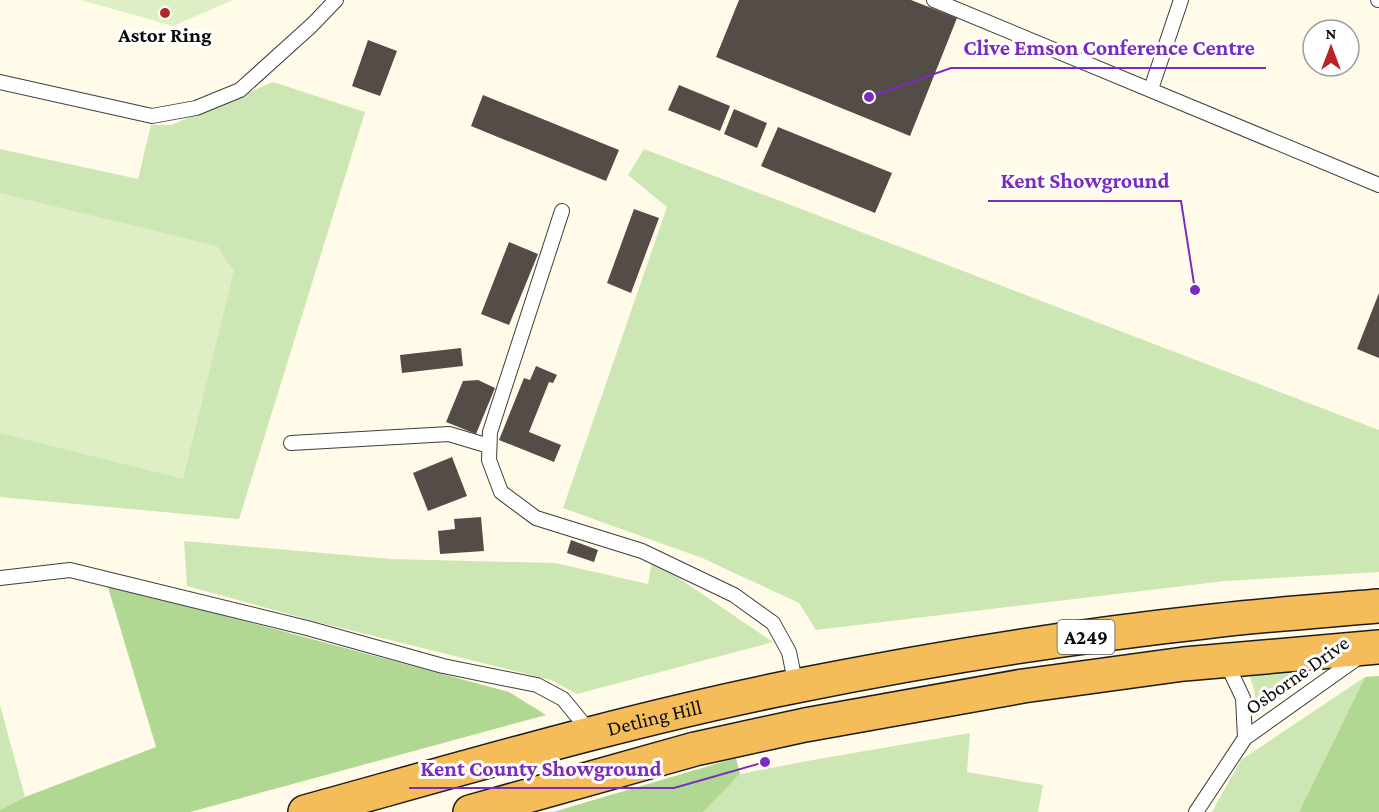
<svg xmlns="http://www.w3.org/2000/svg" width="1379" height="812" viewBox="0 0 1379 812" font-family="'Crimson Pro',serif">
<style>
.green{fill:#cde7b4}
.forest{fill:#b0d893}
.pitch{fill:#dfefc5}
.building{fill:#534c47}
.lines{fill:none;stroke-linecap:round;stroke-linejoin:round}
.service-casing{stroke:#3e3e3e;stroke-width:16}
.trunk-casing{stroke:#1c1c1c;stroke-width:36}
.service{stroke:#fff;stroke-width:14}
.trunk{stroke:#f5bc5a;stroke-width:33}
.poi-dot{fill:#b82528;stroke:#fff;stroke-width:2}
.labels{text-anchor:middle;stroke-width:6;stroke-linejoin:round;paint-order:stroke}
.shield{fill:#fff;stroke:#545454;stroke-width:1.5}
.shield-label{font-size:20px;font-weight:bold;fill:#0b0b0b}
.poi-label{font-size:21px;font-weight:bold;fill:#0b0b0b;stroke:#fff}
.street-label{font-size:21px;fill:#0b0b0b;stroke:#fff}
.leader{fill:none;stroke:#7b2cbf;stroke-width:2}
.callout-dot{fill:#7b2cbf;stroke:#fff;stroke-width:2}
.callout-label{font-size:22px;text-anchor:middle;font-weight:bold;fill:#7b2cbf;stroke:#fff;stroke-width:6;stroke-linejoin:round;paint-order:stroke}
</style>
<rect width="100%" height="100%" fill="#fffbe8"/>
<!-- green -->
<path class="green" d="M273,82L365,112L239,519L0,497V149L138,179L151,125H171Z
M644,149L1379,430V572L1225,581L816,630L799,603L702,558L563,508L667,207L628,175Z
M184,541L392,559L555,563L648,584L652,560L773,642L577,694L551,680L317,622L187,586Z
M1318,669L1255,717V693L1249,673Z
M1365,677L1299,812H1212L1241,760Z
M0,705L25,797L0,810Z
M970,733L967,772L1043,785L1038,812H703L740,774L807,761Z"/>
<!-- forest -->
<path class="forest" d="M107,584L509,692L546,715L190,812H0V810L25,797L156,747Z
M1379,676V812H1299L1365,677Z
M736,758L740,774L703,812H553Z"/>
<!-- pitch -->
<path class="pitch" d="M81,0H233L173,26Z
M0,193L217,246L234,271L183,479L0,433Z"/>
<!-- building -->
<path class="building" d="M739,0H911L957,18L910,136L716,57Z
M368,40L397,51L380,96L352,86Z
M679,85L730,106L720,131L668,110Z
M483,95L619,150L606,181L471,126Z
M734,109L767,123L757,148L724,134Z
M778,127L892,173L875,213L761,166Z
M634,209L659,218L631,293L607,283Z
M509,242L538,254L509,325L481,314Z
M1379,293V358L1357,349Z
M461,348L463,366L402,373L400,355Z
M536,366L557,375L553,383L549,382L529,432L561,445L554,462L499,440L524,378L530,380Z
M478,380L495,388L476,434L446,422L463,381Z
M452,457L467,496L428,511L413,473Z
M481,517L484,551L440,554L438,531L455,529L454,519Z
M571,540L598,550L594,562L567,553Z"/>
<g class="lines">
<!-- service casing -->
<g class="service-casing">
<path id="service" d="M934,0L1379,185
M1378,0H1379
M0,82L152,116L196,108L240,90L312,25L336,0
M1151,89L1181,0
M562,211L490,432L489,460L501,492L536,518L642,551L734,595L773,623L789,652L796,686
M291,443L449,434L489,446
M0,578L70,570L307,628L443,666L537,685L563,699L591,733
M1225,660L1243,698L1245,738
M1196,812L1245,738L1359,657"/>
</g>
<!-- trunk casing -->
<g class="trunk-casing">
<g id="trunk">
<path id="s1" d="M305,812C468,767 630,719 796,686C931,659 1067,637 1204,622C1262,615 1321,611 1379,606"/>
<path d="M470,812L695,749L805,725L1023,686L1184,664L1379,647"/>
</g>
</g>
<!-- service -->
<use href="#service" class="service"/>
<!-- trunk -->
<use href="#trunk" class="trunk"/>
</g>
<!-- markers -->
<circle class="poi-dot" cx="165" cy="13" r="6"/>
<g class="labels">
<!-- shield labels -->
<rect class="shield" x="1057.5" y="620" width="57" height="34" rx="4.5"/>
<g class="shield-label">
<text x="1086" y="644">A249</text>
</g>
<!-- poi labels -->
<g class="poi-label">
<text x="165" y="42">Astor Ring</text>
</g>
<!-- street labels -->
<g class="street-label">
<text transform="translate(1297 675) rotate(-35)" y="7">Osborne Drive</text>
<text dy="7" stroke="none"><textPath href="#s1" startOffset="362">Detling Hill</textPath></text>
</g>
</g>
<!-- callouts -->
<path class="leader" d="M869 97L951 68H1266M1195 290L1181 201H988M765 762L674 788H409"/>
<g class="callout-dot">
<circle cx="869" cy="97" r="6"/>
<circle cx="1195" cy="290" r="6"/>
<circle cx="765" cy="762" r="6"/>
</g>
<g class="callout-label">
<text x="1109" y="55">Clive Emson Conference Centre</text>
<text x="1085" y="188">Kent Showground</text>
<text x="541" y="776">Kent County Showground</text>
</g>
<!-- north arrow -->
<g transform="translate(1331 48)"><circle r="28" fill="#ffffff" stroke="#9d9d9d" stroke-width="1.5"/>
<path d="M0-4.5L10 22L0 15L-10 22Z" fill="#b82528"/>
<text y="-9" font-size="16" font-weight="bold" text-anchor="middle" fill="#0b0b0b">N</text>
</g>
</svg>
